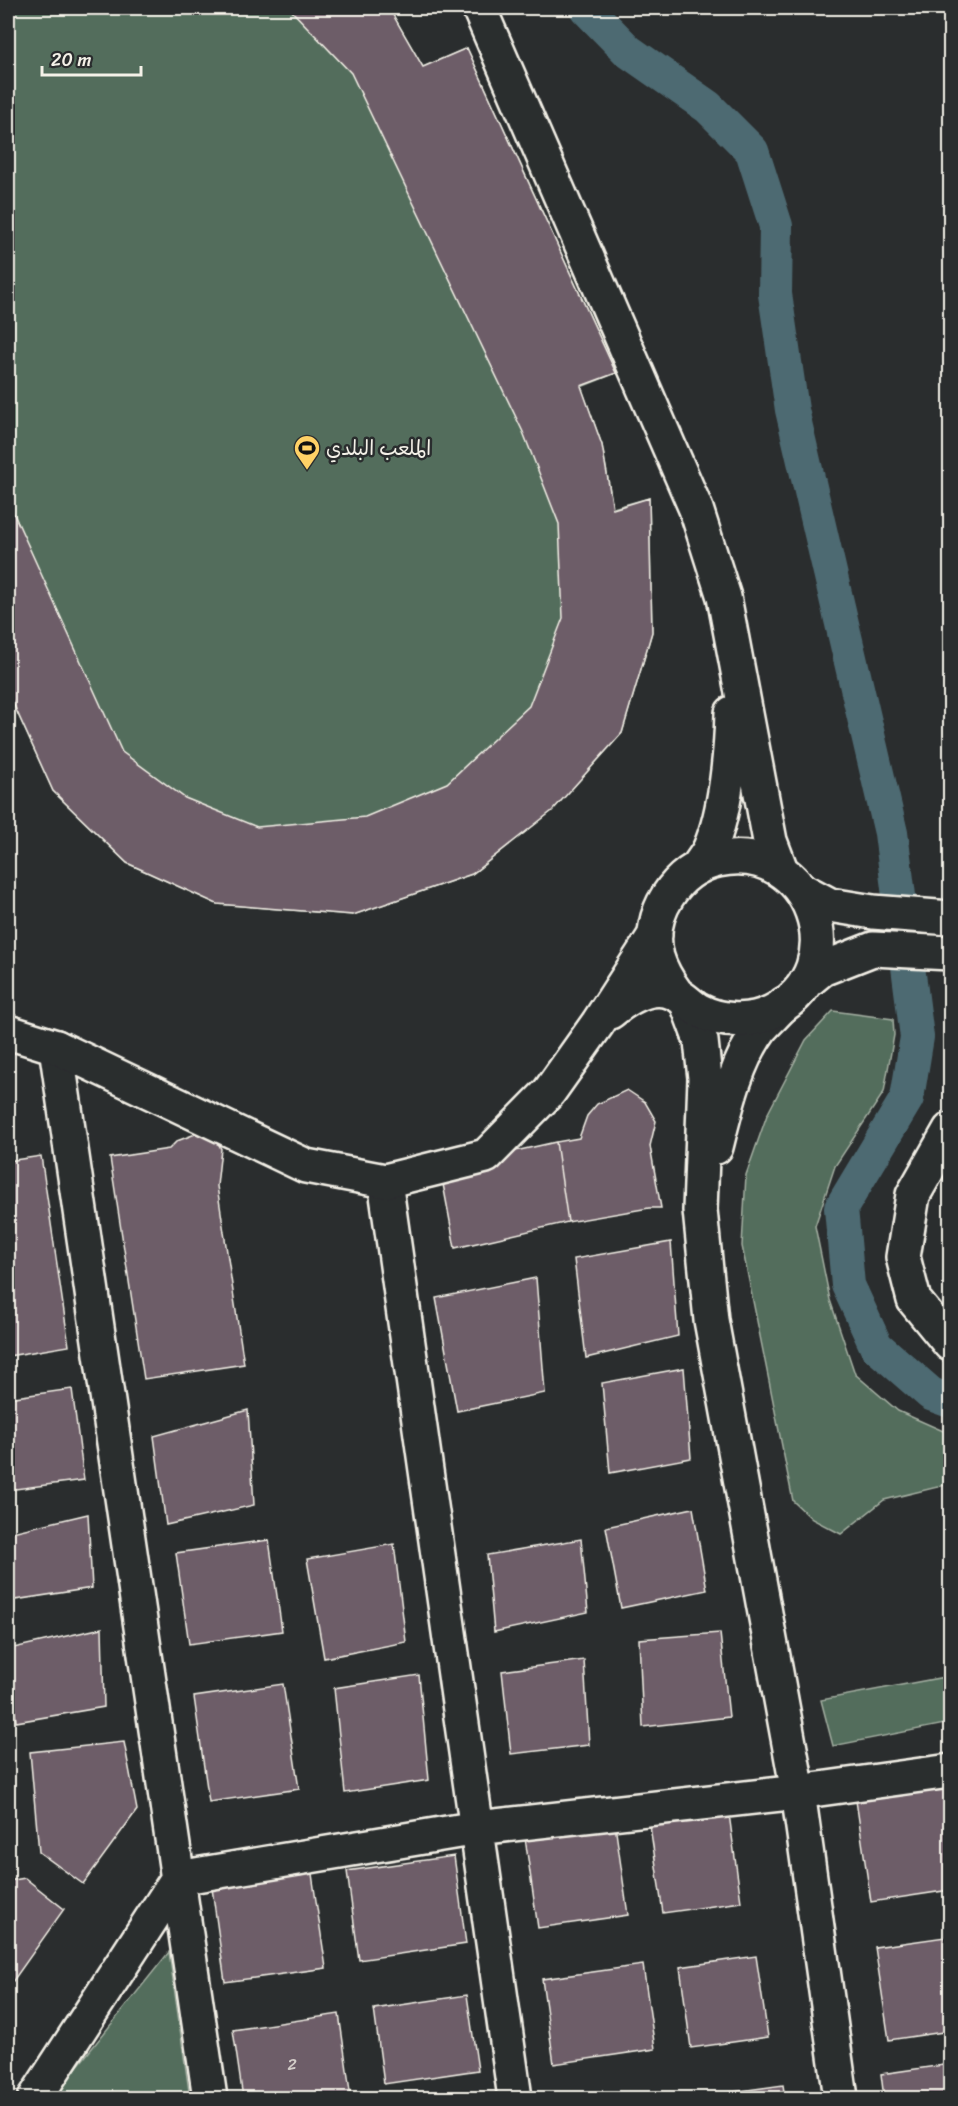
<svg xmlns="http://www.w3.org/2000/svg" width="958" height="2106" viewBox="0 0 958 2106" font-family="Sriracha,'Playpen Sans Arabic',sans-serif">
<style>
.green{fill:#536d5c;stroke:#a4afa2;stroke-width:1.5}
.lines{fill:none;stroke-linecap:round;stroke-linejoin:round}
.canal{stroke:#4e6a72;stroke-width:34}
.building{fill:#6d5d67;stroke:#f4f1e8;stroke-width:1.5}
.street-casing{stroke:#f4f1e8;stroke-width:38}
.secondary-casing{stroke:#f4f1e8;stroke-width:38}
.street{stroke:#2a2d2e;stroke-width:33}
.secondary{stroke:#2a2d2e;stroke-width:33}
.labels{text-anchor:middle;stroke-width:5;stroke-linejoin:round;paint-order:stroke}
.number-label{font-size:16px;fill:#d2ccc8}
.poi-label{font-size:20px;fill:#f4f1e8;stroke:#2a2d2e;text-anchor:start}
</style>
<rect width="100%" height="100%" fill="#2a2d2e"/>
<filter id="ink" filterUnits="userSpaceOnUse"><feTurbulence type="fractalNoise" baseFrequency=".0167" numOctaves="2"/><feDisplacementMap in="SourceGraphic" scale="12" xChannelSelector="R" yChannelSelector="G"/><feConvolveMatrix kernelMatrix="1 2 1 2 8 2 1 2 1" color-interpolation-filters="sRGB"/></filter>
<g filter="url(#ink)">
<!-- green -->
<path class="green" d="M8,8H389L423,67L467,48L616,373L581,387L602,445L613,508L649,498L652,632L622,733L552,811L472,874L353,915L217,904L127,863L53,791L8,692Z
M833,1011L893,1019L894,1035L884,1092L835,1166L815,1226L830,1300L855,1374L898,1411L950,1434V1484L884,1500L841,1534L812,1519L793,1501L742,1246L746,1175L767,1115L806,1040Z
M950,1676V1723L833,1746L821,1700Z
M169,1952L190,2098H52Z"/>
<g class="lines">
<!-- canal -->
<path class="canal" d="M586,8L628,51L708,107L752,151L776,226L775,294L792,410L891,833L917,1037L907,1098L841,1208L848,1285L876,1346L931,1394L950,1401"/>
</g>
<!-- building -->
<path class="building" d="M289,8H389L423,67L467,48L616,373L581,386L602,445L613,509L649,498L652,632L622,733L552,811L472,874L353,915L217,904L127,863L53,791L8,692V501L122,752L185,798L257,827L365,817L447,783L529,706L563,618L559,524L523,432L351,73Z
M627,1090L645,1102L656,1121L650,1146L661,1208H649L568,1222L556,1142L579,1138L587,1116L597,1104Z
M198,1133L214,1134L221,1149L217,1186L244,1364L144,1379L110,1158L169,1149L177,1141Z
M556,1142L568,1222L455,1248L440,1168Z
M41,1156L69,1346L8,1356V1161Z
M671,1242L678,1336L586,1358L574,1259Z
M536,1278L545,1393L457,1411L436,1298Z
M684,1368L691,1458L610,1473L602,1383Z
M72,1389L84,1480L8,1490V1398Z
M248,1410L254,1505L166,1525L154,1436Z
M693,1508L707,1590L621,1608L606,1527Z
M88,1514L92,1588L8,1601V1533Z
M581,1539L588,1612L494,1632L487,1555Z
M269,1540L282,1631L189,1644L176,1553Z
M394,1544L406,1642L324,1658L307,1559Z
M102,1628L104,1707L16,1722L9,1649Z
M720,1633L729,1717L643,1727L639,1639Z
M584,1660L589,1745L511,1754L502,1671Z
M419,1675L429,1780L345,1793L334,1688Z
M283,1684L299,1789L209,1802L194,1697Z
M124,1742L137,1810L83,1884L39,1852L30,1752Z
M948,1773L950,1791V1890L871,1902L854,1787Z
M729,1814L741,1902L663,1913L650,1826Z
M615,1825L628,1915L538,1928L525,1838Z
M454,1856L466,1944L359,1960L347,1871Z
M312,1874L326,1968L225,1982L212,1888Z
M25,1878L64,1909L8,1988V1881Z
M945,1937L950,1976V2031L889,2040L875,1947Z
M756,1956L768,2037L691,2048L680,1967Z
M643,1965L655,2049L554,2064L542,1979Z
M467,1995L478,2070L384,2084L374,2009Z
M339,2014L351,2098H243L233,2030Z
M950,2064V2098H884L881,2074Z
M783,2085L785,2098H704V2096Z
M661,2093L662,2098H620Z"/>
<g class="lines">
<!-- street casing -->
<g class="street-casing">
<path id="street" d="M687,1003L701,1041L705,1078L700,1210L711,1320L798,1792L950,1771
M56,1047L210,2098
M716,1147C726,1107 736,1062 761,1028C768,1020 777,1012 784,1004
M385,1181L515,2098
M35,2098L178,1878L477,1828L798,1792L841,2098"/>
</g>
<!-- secondary casing -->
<g class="secondary-casing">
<path id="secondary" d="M479,8L696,509L724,597L770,841L781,870
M697,868C702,861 707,855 710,848C726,811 731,752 732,713
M802,890L830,905L873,912L950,918
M805,983L822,969L873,949L950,953
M610,1012C627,998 653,981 676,994C684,998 690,1005 698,1010C720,1022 750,1023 772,1012C858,969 811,839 718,860C676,869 646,915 657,957C661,971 668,982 676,993
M8,1032L56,1047L306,1166L385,1181L486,1156L549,1092L598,1023L655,935
M950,1130L913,1195L903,1257L914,1300L950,1344"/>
</g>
<!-- street -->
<use href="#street" class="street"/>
<!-- secondary -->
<use href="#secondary" class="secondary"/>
</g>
</g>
<!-- icons -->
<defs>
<g id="stadium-pin" transform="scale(1.35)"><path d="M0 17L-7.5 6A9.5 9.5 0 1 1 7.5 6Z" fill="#ffd166" stroke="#2a2d2e"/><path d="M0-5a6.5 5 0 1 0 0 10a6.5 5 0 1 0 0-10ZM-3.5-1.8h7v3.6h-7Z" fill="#111"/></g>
</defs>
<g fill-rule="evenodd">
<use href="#stadium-pin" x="307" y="448"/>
</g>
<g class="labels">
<!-- number labels -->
<g class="number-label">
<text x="292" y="2070">2</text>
</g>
<!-- poi labels -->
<g class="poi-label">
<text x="326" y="455">الملعب البلدي</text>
</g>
</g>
<!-- margin -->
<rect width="958" height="2106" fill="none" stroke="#2a2d2e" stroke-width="30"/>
<rect x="15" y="15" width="928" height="2076" fill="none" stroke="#f4f1e8" stroke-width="2" filter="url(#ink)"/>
<!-- scale -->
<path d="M42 66v9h99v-9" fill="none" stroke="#f4f1e8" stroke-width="3"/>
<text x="51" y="66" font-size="18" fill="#f4f1e8" stroke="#2a2d2e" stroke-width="4.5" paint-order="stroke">20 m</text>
</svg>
